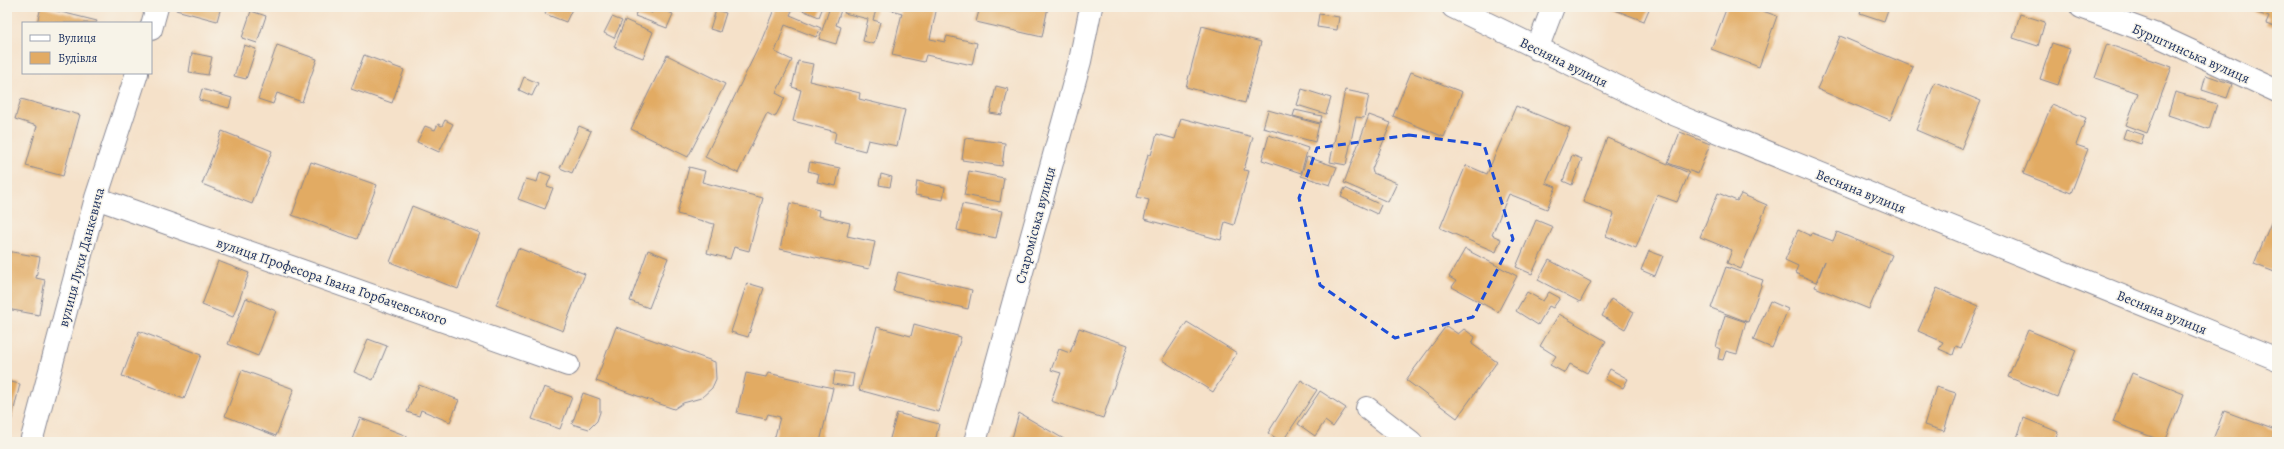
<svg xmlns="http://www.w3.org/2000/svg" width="2284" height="449" viewBox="0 0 2284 449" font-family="Alegreya,serif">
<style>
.building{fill:#e2ab64}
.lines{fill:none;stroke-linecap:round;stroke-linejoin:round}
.minor-casing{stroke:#888894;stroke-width:24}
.tertiary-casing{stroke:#888894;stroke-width:24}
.minor{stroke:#fff;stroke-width:22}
.tertiary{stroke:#fff;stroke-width:22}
.marked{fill:none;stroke:#1d4ed8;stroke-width:3;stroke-dasharray:8 5;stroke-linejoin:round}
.labels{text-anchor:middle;stroke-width:3;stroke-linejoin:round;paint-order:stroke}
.street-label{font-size:14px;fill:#1b2f5e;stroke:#f7f3e8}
</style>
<rect width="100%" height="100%" fill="#f7f3e8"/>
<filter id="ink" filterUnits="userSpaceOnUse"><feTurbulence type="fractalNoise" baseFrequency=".025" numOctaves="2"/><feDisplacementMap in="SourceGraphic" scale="8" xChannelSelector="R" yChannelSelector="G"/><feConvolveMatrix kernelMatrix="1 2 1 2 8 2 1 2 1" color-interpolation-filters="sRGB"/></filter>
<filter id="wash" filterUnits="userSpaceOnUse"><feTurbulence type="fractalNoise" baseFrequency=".012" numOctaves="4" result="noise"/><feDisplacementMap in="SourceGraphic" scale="16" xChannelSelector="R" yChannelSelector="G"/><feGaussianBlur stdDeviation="0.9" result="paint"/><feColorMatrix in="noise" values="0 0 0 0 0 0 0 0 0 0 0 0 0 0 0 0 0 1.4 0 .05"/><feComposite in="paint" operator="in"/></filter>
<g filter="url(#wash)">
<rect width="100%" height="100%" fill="#f5e1c9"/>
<g id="blocks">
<!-- building -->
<path class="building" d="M41,7L97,21L96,23H37Z
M176,7H221L217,21L176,10Z
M548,7H573L566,22L545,14Z
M638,7L652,13L656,7L673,14L667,28L635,16Z
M775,7H794L790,15L821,28L816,37L785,25L775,52L792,60L776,93L785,98L775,117L767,113L738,173L705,157L760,44Z
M795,7H823L819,17Z
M830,7H842L836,25L841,27L836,44L819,39Z
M846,7H877L873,20L880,22L874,44L863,41L868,19L844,13Z
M881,7H937L930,39L945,42L947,36L977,43L972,65L926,55L924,62L892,55L902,13Z
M980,7H1048L1042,37L976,22Z
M1607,7H1650L1644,21Z
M1727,7H1761L1760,10L1777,16L1759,67L1711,49Z
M1862,7H1889L1884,21L1860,13Z
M2240,7H2277V28L2266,24L2269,17Z
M716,10L726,13L720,32L710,29Z
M251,11L266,16L257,43L242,38Z
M1319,14L1339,17L1337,30L1317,27Z
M2020,14L2045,22L2038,46L2013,38Z
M612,17L622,21L614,38L604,33Z
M625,20L653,32L643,58L614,47Z
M1202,26L1261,42L1245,103L1186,87Z
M1840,36L1913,67L1890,120L1817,89Z
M2052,43L2070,49L2058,85L2040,79Z
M2107,44L2172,67L2147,133L2126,125L2138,93L2095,78Z
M244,45L256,49L246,79L234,76Z
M277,45L317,59L302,102L277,93L273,104L258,99Z
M192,53L212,57L208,75L189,72Z
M364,55L404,70L392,103L351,89Z
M667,55L725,84L688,157L631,129Z
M798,61L813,64L809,81L860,93L859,99L905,110L897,146L868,140L865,151L834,143L836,132L793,121L801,90L792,87Z
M7,72L12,73L8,90H7Z
M1411,72L1462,92L1444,137L1393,116Z
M2206,75L2232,84L2227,98L2202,90Z
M524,77L538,83L532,96L519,90Z
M1935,82L1981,101L1961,149L1916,130Z
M996,86L1008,89L1002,115L990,113Z
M202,89L232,98L229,108L199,100Z
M1302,89L1331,98L1326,114L1297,105Z
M1345,90L1369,95L1364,118L1356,117L1346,165L1330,162Z
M2175,92L2217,104L2209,129L2168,115Z
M21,99L80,115L63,176L26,166L37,126L15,119Z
M2052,104L2086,118L2076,145L2088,149L2071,193L2023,174Z
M1516,106L1570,128L1546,183L1556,187L1547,209L1509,194L1492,235L1501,239L1496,252L1440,228L1466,165L1487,174Z
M1268,110L1319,124L1315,142L1263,128Z
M1295,110L1322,116L1320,123L1293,116Z
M1369,115L1391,123L1372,169L1373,173L1397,183L1388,202L1344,183Z
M1181,118L1253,137L1244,170L1249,171L1234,225L1225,222L1221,240L1144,219L1149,200L1137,197L1148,154L1151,155L1157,134L1175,139Z
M445,120L453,124L439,152L417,142L425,126L435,130L438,124L442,126Z
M579,126L591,131L572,173L560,168Z
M2126,129L2144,135L2141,144L2123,138Z
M222,131L272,151L252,204L202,184Z
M1680,132L1710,144L1698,174L1668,163Z
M1269,135L1308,148L1301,173L1262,160Z
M965,138L1005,143L1002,166L962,160Z
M1607,138L1689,173L1677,202L1657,195L1636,248L1606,236L1614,214L1583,202Z
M1572,155L1582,159L1572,185L1563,181Z
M1307,157L1337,167L1330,185L1301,176Z
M311,162L377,185L357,239L292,215Z
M810,162L840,168L836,186L817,182L819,174L808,171Z
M689,167L705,171L702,182L763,198L749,251L734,247L730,259L707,253L714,224L677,214Z
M969,171L1004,178L1000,202L964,195Z
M540,172L551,176L547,186L553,188L545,209L518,199L526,179L537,182Z
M881,174L892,177L890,187L879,185Z
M917,181L945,187L943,200L915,195Z
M1345,188L1381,205L1377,214L1341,197Z
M1718,193L1737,201L1741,194L1767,205L1741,269L1727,263L1732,250L1700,237Z
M790,203L819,210L818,216L850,223L847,236L875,242L869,269L780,249Z
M962,204L1002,211L996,238L957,230Z
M412,206L480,233L458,289L390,262Z
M2277,208V273L2254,264Z
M1536,220L1553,227L1532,274L1516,267Z
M1798,230L1811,236L1812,233L1833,241L1837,232L1892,255L1869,309L1815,287L1825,261L1816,282L1795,273L1798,266L1785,260Z
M518,248L585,274L563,331L496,305Z
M1465,249L1517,276L1498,312L1452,287L1456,281L1449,277Z
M648,250L668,258L649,308L630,301Z
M7,251L40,257L36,278L45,280L39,315L7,309Z
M1649,251L1663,256L1655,276L1641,270Z
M1549,260L1591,282L1580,302L1538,280Z
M218,261L249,273L233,317L202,305Z
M1726,267L1763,280L1748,322L1711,308Z
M898,272L972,290L968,309L893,291Z
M747,283L764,288L748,337L731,332Z
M1937,288L1979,306L1961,348L1956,346L1953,355L1939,349L1943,342L1918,331Z
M1527,292L1543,301L1549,292L1560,298L1553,308L1549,306L1538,325L1516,311Z
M246,298L276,311L258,356L228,344Z
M1611,299L1634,312L1625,329L1602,316Z
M1770,301L1788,309L1772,348L1753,340Z
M1559,314L1606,341L1587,373L1570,364L1565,373L1550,365L1556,356L1540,346Z
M1725,315L1746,322L1737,354L1726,351L1723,360L1718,359L1720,349L1716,347Z
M1187,322L1237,353L1213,392L1162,360Z
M914,324L961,337L939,412L859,390L877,327L911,336Z
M1446,326L1458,334L1464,329L1475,337L1472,344L1497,362L1457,418L1406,380Z
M616,327L715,362L716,379L712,388L701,398L683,403L674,409L596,381Z
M1079,328L1128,345L1103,418L1051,401L1061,373L1051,370L1059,349L1070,353Z
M2028,330L2076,350L2057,397L2008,377Z
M139,331L201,355L184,399L122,376Z
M368,339L387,346L373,380L354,372Z
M1610,369L1628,379L1623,388L1605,379Z
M242,370L294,389L276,436L225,416Z
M835,371L854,374L852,387L833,384Z
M746,373L766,377L768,373L833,388L820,442H785L774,440L780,417L768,414L766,419L737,413Z
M2132,373L2184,394L2165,442L2113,422Z
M1301,380L1317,390L1282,442L1268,433Z
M7,381L20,384L10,426L7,425Z
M419,385L459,400L450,422L421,410L419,416L407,412Z
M544,387L572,397L560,429L532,419Z
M1936,387L1956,393L1944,431L1924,425Z
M1320,391L1346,408L1333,427L1325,421L1315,436L1298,424Z
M583,393L600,399V412L597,421L589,429L572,424Z
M2224,411L2275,430L2271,442H2212Z
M897,413L939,424L935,442H889Z
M1019,413L1069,442H1011Z
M360,418L407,436L405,442H351Z
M2024,418L2058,432L2054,442H2024L2017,438Z"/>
</g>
</g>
<g filter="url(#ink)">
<use href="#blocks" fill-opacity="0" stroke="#888894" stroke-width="1"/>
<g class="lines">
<!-- minor casing -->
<g class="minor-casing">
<path id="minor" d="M1453,7L1676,115L2277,359
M2081,7L2154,34L2277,91
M151,29L157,7
M1537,49L1553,7
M96,198L568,365
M1367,408L1411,442
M31,442L96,198L137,73"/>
</g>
<!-- tertiary casing -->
<g class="tertiary-casing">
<path id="tertiary" d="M975,442L1080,61L1091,7"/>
</g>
<!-- minor -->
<use href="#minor" class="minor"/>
<!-- tertiary -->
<use href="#tertiary" class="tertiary"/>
</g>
</g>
<!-- marked area -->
<path class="marked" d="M1409,135L1484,145L1513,239L1473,317L1395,338L1320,285L1299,198L1317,148Z"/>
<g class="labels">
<!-- street labels -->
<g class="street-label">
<text transform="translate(2191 53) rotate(24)" y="5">Бурштинська вулиця</text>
<text transform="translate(1564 62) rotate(26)" y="5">Весняна вулиця</text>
<text transform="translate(1861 191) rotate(22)" y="5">Весняна вулиця</text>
<text transform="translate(1035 225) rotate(-75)" y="5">Староміська вулиця</text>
<text transform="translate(81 257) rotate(-75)" y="5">вулиця Луки Данкевича</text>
<text transform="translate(332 281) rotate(19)" y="5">вулиця Професора Івана Горбачевського</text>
<text transform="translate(2162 312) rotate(22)" y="5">Весняна вулиця</text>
</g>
</g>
<!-- margin -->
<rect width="2284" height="449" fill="none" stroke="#f7f3e8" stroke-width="24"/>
<!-- legend -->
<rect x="22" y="22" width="130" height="52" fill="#f7f3e8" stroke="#9fa5b1"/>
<rect x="30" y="35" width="20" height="6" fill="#ffffff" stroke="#9fa5b1"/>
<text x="58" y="42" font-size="12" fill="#1b2f5e">Вулиця</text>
<rect x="30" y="52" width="20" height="12" fill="#e2ab64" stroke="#9fa5b1"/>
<text x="58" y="62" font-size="12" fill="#1b2f5e">Будівля</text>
</svg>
